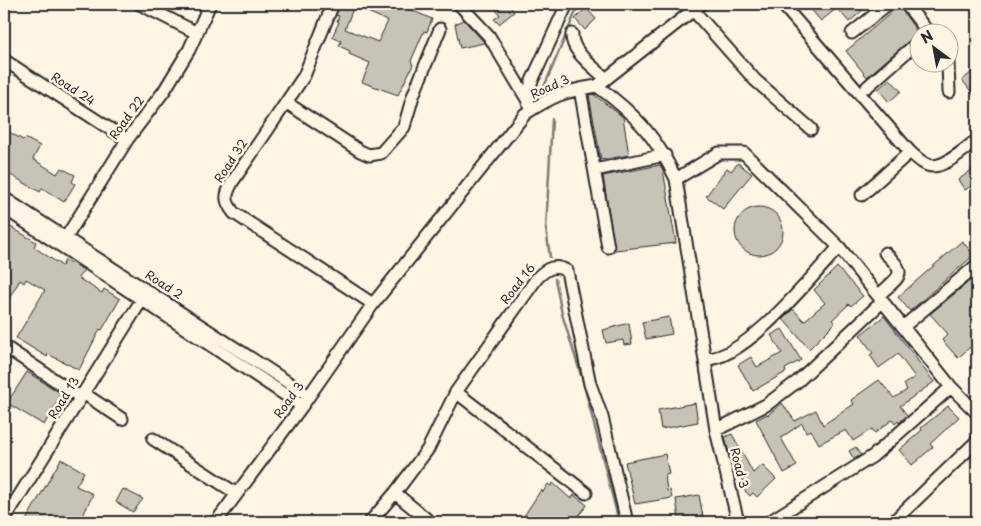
<svg xmlns="http://www.w3.org/2000/svg" width="981" height="526" viewBox="0 0 981 526" font-family="'Playpen Sans',sans-serif">
<style>
.lines{fill:none;stroke-linecap:round;stroke-linejoin:round}
.stream{stroke:#7d7b74;stroke-width:2.5}
.building{fill:#c8c3b7;stroke:#2b2b2b;fill-rule:evenodd}
.minor-casing{stroke:#2b2b2b;stroke-width:15}
.minor{stroke:#fcf5e5;stroke-width:11}
.labels{text-anchor:middle;stroke-width:5;stroke-linejoin:round;paint-order:stroke}
.street-label{font-size:12px;fill:#2b2b2b;stroke:#fcf5e5}
</style>
<rect width="100%" height="100%" fill="#fcf5e5"/>
<filter id="ink" filterUnits="userSpaceOnUse"><feTurbulence type="fractalNoise" baseFrequency=".02" numOctaves="2"/><feDisplacementMap in="SourceGraphic" scale="10" xChannelSelector="R" yChannelSelector="G"/><feConvolveMatrix kernelMatrix="1 2 1 2 8 2 1 2 1" color-interpolation-filters="sRGB"/></filter>
<g filter="url(#ink)">
<g class="lines">
<!-- stream -->
<path class="stream" d="M544,87L579,4
M550,257L546,229L552,119
M555,279L562,314L584,385L619,522"/>
</g>
<!-- building -->
<path class="building" d="M340,4H405L412,7L411,10L432,19L427,32L424,31L411,61L413,65L398,95L362,82L370,63L349,54L350,51L339,46L341,41L332,37L339,22L337,21L339,16L336,15ZM354,6L388,21L378,42L345,29Z
M491,4H516L511,8L514,12L499,24L494,19L500,15Z
M814,4H870L849,22L837,8L821,21L809,7Z
M899,6L918,33L867,77L846,51Z
M586,8L596,19L585,30L575,19Z
M464,20L483,41L484,43L460,48L455,24Z
M972,72L977,79V99L962,80Z
M890,79L901,91L889,102L878,89Z
M593,94L623,117L629,155L601,160L589,95Z
M4,129L23,140L25,138L40,146L33,159L57,174L61,168L75,175L72,182L75,184L64,202L42,188L40,192L4,171Z
M738,163L752,174L723,209L706,196L727,168L731,171Z
M660,165L663,170L676,243L615,250L603,176Z
M977,166V182L965,190L958,180Z
M735 231a24 24 0 1 1 48 0a24 24 0 1 1-48 0Z
M4,223L36,242L34,247L62,266L65,260L80,268L84,270L78,278L102,293L104,289L120,299L102,330L100,329L79,370L48,354L47,357L16,338L45,290L26,279L24,283L20,280L4,306Z
M962,241L974,255L910,311L898,297Z
M837,267L863,296L851,306L849,304L832,320L835,323L809,349L783,319L793,309L804,321L825,303L814,290Z
M977,275V341L958,358L942,340L948,334L930,314Z
M884,316L934,382L900,406L907,415L899,423L898,421L895,424L892,420L875,433L872,429L853,441L846,430L819,444L811,430L806,432L802,423L781,438L797,466L784,473L756,420L767,414L768,415L782,403L795,421L816,410L823,425L854,404L851,400L879,380L894,398L907,390L904,384L915,377L898,354L879,368L870,355L873,353L860,335Z
M669,317L672,334L646,339L642,322Z
M629,323L632,344L624,345L623,340L606,343L603,330Z
M782,329L801,360L785,369L786,372L753,391L738,365L751,357L757,367L782,353L771,335Z
M27,372L62,394L44,425L7,403Z
M695,403L698,422L661,429L658,410Z
M948,406L959,417L930,444L933,447L912,465L899,450L922,430L921,428Z
M732,434L753,473L762,465L776,479L757,497L753,493L750,496L740,486L744,482L730,457L725,437Z
M856,447L861,455L854,459L849,451Z
M665,454L669,474L665,475L667,491L670,490L672,498L635,504L625,462Z
M61,459L84,472L76,486L93,494L80,522H25Z
M553,483L571,499L574,495L587,505L574,522H520L541,490L543,492L548,484L551,486Z
M123,489L143,499L133,512L116,502Z
M699,495L704,522H689V517L679,519L676,499Z"/>
<g class="lines">
<!-- minor casing -->
<g class="minor-casing">
<path id="minor" d="M140,4L197,33
M333,4L304,76L233,181C225,195 224,200 234,213L373,304
M459,4L489,36L528,101
M782,4L910,152C916,157 924,166 933,166C947,166 966,148 977,140
M906,4L928,32
M693,10L755,80L811,129
M852,33L888,4
M572,34C571,52 593,66 605,78
M4,60L127,140
M948,62L949,92
M597,86L701,4
M867,87L918,42
M580,89L608,247
M287,103L360,151L369,155L381,153L404,127L413,96L440,29
M528,103L531,83L567,4
M595,170L665,155
M676,179L719,153H744L839,247L951,387L873,456L769,522
M862,195L910,152
M4,198L309,396
M4,208L302,406
M62,244L127,140L164,91L189,50L210,4
M879,295C899,276 909,275 885,253
M903,327L977,265
M4,346L80,397
M706,359C746,359 812,276 839,247
M951,387L977,413
M456,392L586,493
M83,393L122,419
M716,430L766,405L798,381L883,301
M153,439L237,494
M395,493L430,522
M4,520L146,293
M216,522L302,406L373,304L525,114C552,96 565,91 597,86C635,114 656,136 676,179L716,430L738,522
M370,522L395,493L428,449L456,392L537,278C547,268 555,264 567,271L590,384L602,417L627,522
M893,522L977,441"/>
</g>
<!-- minor -->
<use href="#minor" class="minor"/>
</g>
</g>
<g class="labels">
<!-- street labels -->
<g class="street-label">
<text transform="translate(550 87) rotate(-24)" y="4">Road 3</text>
<text transform="translate(73 89) rotate(33)" y="4">Road 24</text>
<text transform="translate(127 118) rotate(-54)" y="4">Road 22</text>
<text transform="translate(231 161) rotate(-57)" y="4">Road 32</text>
<text transform="translate(518 284) rotate(-52)" y="4">Road 16</text>
<text transform="translate(164 285) rotate(33)" y="4">Road 2</text>
<text transform="translate(64 398) rotate(-58)" y="4">Road 13</text>
<text transform="translate(289 400) rotate(-54)" y="4">Road 3</text>
<text transform="translate(739 468) rotate(76)" y="4">Road 3</text>
</g>
</g>
<!-- margin -->
<rect width="981" height="526" fill="none" stroke="#fcf5e5" stroke-width="20"/>
<rect x="10" y="10" width="961" height="506" fill="none" stroke="#2b2b2b" stroke-width="2" filter="url(#ink)"/>
<!-- north arrow -->
<g transform="translate(934 48) rotate(328)"><circle r="24" fill="#fcf5e5" stroke="#a8a49b"/>
<path d="M0-4L9 19L0 12L-9 19Z" fill="#2b2b2b"/>
<text y="-8" font-size="14" font-weight="bold" text-anchor="middle" fill="#2b2b2b">N</text>
</g>
</svg>
